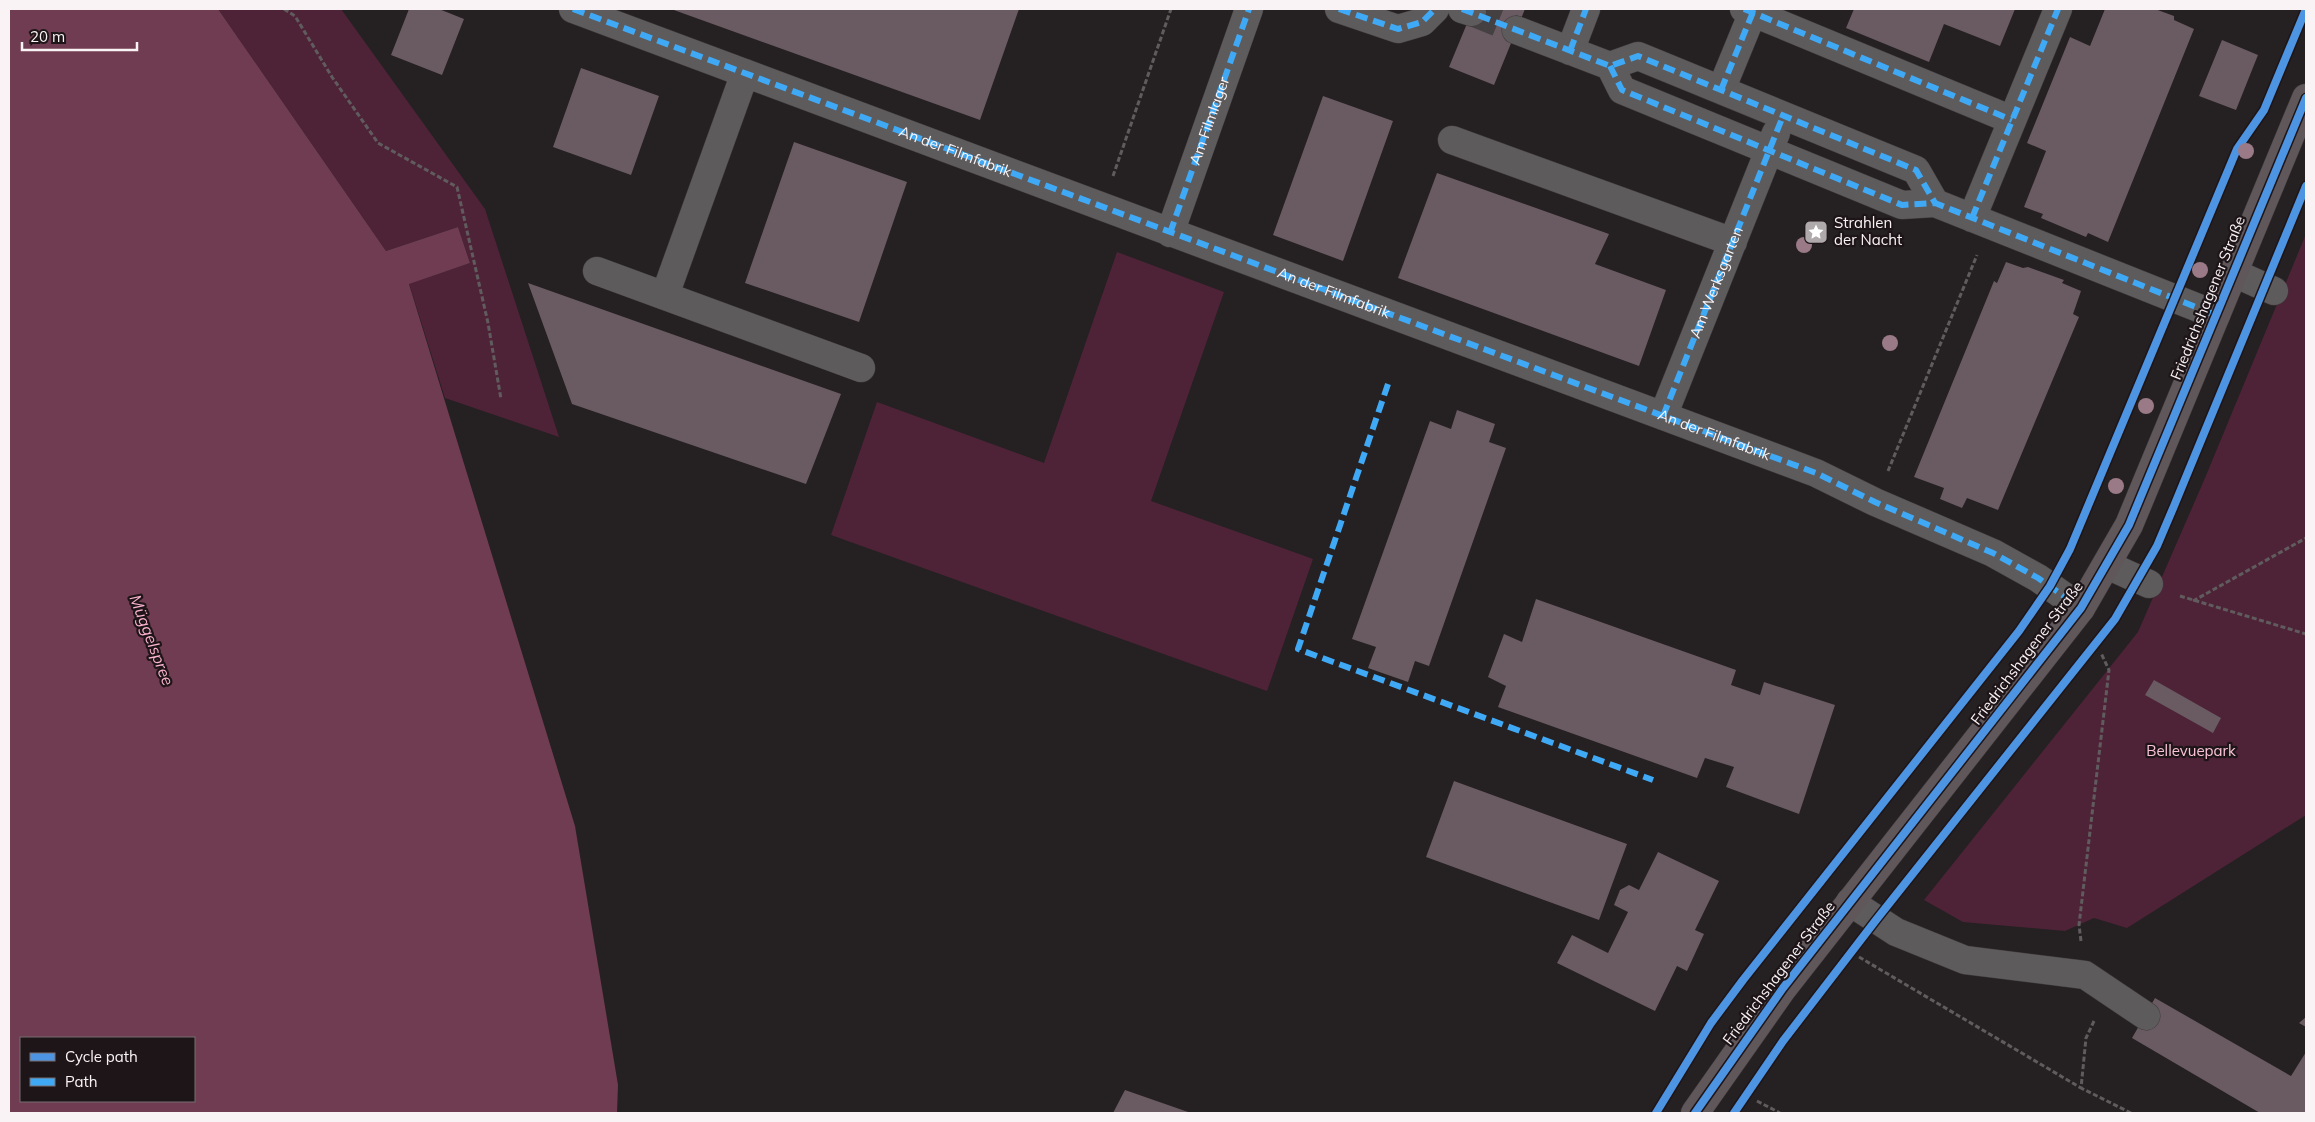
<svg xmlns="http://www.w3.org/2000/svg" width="2315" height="1122" viewBox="0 0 2315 1122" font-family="Mulish,sans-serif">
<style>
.green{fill:#4e2337}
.water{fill:#6f3c51;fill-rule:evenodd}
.building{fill:#695b61}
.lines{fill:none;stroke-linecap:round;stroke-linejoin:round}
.minor-tunnel{stroke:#454042;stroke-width:28;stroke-dasharray:28 14;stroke-linecap:butt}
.minor-casing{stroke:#403c3e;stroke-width:29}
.major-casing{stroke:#403c3e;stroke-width:29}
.path{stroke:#605c5e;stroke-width:3;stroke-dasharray:5 2.5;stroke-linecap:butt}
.minor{stroke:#5e5b5c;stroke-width:28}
.major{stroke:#60575b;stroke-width:28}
.quiet{stroke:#3fa9f5;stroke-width:6;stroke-dasharray:12 6;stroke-linecap:butt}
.cycleway-casing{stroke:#1e1518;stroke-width:11}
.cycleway{stroke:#4d94e3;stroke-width:8}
.tree{fill:#9a7a86}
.labels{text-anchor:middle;stroke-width:4.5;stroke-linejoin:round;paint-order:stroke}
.street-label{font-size:15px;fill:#f9f3f5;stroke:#1e1518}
.poi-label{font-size:15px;fill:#f9f3f5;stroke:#1e1518;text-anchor:start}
.park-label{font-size:15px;fill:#fac3d7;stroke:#1e1518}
.water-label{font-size:16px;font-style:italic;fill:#fbb3cf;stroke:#1e1518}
</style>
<rect width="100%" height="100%" fill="#252022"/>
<!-- green -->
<path class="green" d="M218,9H341L485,209L559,437L445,398L409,283L470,263L458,227L386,251Z
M2306,234V815L2127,928L2094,918L2065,931L1963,922L1924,900L2138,632L2205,478Z
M1117,252L1224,292L1151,501L1313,559L1267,691L831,535L877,402L1044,463Z"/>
<!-- water -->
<path class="water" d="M9,9H218L386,251L458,227L470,263L409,284L575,826L618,1085L617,1113H9ZM21,1038H194V1101H21Z"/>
<!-- building -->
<path class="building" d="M409,9H439L464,19L442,75L391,55Z
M671,9H1019L980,120Z
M1473,9H1525L1494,85L1449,67Z
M1854,9H2015L2000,46L1944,24L1929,62L1846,28Z
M2105,9H2155L2174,16V20L2194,29L2108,242L2088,233L2086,237L2041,218L2043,214L2024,207L2046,151L2027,143L2070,37L2090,46Z
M2222,40L2258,55L2236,110L2199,96Z
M581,68L659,96L631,175L553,147Z
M1323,96L1393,121L1343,261L1273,235Z
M794,142L907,182L859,322L745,283Z
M1437,173L1609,234L1595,264L1666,290L1639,366L1398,278Z
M2006,262L2023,268L2028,267L2064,280L2062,283L2081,291L2073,314L2079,317L1998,510L1967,498L1962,508L1940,499L1944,488L1914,477L1994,281L1997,283Z
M528,283L841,394L806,484L572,404Z
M1457,410L1495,424L1489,442L1506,448L1429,666L1415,661L1408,682L1368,668L1376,647L1352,639L1430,421L1451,429Z
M1536,599L1736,670L1731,685L1760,695L1764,682L1835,705L1799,814L1726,787L1734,767L1705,758L1697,778L1498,707L1506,686L1488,677L1504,634L1522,642Z
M2154,680L2221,718L2213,733L2145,695Z
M1454,781L1627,844L1599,920L1426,857Z
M1658,852L1719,881L1695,930L1704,934L1687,971L1677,966L1655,1011L1557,963L1572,935L1608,953L1628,912L1614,905L1620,890L1629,885L1639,890Z
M2155,998L2291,1076L2306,1052V1113H2260L2132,1038Z
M2306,1017V1027L2299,1023Z
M1125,1090L1191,1113H1113Z"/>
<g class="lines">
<!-- minor-tunnel -->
<path class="minor-tunnel" d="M1472,12L1516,30"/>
<!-- minor casing -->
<g class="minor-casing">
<path id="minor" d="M573,9L1816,473L1875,502L1993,553L2038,578L2081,608
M1339,9L1398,29L1422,22L1435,9
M1462,9L1472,12
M1744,9L2012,120
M1516,30L1610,66L1638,56L1916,170L1935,203
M1570,51L1586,9
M1610,66L1622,90L1902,205L1935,203L2216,315
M1721,90L1753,12
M1452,140L1733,242
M1972,218L2058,9
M1170,233L1249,9
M597,271L861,368
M2234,273L2274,291
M665,295L745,73
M1663,416L1776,133
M2107,565L2149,584
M1850,902L1896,932L1965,960L2085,975L2146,1016"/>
</g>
<!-- major casing -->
<g class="major-casing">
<path id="major" d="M1695,1113L1783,988L2081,608L2129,525L2306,98"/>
</g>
<!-- path -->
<path class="path" d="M284,9L295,16L332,77L378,143L457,187L488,323L501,399
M1113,176L1171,9
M1888,471L1977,255
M2180,596L2306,634
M2193,601L2306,538
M2081,941L2079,925L2109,670L2101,653
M1859,957L2081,1088
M2094,1021L2086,1038L2081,1088L2131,1113
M1757,1101L1780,1113"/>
<!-- minor -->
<use href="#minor" class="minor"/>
<!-- major -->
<use href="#major" class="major"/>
<!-- quiet -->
<g class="quiet">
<path id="s1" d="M573,9L1816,473L1875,502L1993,553L2038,578L2081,608"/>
<path d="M1339,9L1398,29L1422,22L1435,9"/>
<path d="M1462,9L1610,66L1638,56L1916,170L1935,203"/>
<path d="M1744,9L2012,120"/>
<path d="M1570,51L1586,9"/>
<path d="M1610,66L1622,90L1902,205L1935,203L2216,315"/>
<path d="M1721,90L1753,12"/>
<path d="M1972,218L2058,9"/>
<path id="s2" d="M1170,233L1249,9"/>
<path d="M1388,384L1298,649L1653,780"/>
<path id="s3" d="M1663,416L1783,116"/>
</g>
<!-- cycleway casing -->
<g class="cycleway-casing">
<path id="cycleway" d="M1656,1113L1711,1023L1743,980L2019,631L2050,586L2070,549L2237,149L2264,110L2306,9
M1695,1113L1783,988L2081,608L2129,525L2306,98
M1734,1113L1783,1041L1876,920L2115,619L2157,546L2174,506L2306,186"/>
</g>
<!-- cycleway -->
<use href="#cycleway" class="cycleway"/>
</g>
<!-- trees -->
<g class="tree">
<circle cx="2246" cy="151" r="8"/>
<circle cx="1804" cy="245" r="8"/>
<circle cx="2200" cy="270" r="8"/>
<circle cx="1890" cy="343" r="8"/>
<circle cx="2146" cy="406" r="8"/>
<circle cx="2116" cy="486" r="8"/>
</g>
<!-- icons -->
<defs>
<g id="sight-square" transform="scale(1.25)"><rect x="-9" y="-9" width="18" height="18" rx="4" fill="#afa9ab" stroke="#1e1518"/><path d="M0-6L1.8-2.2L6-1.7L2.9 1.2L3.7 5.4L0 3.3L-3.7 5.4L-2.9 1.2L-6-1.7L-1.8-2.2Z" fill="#fff"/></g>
</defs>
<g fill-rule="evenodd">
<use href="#sight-square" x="1816" y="232"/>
</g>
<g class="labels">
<!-- street labels -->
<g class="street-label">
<text dy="5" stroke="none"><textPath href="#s2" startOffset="119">Am Filmlager</textPath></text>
<text dy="5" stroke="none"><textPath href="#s1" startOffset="408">An der Filmfabrik</textPath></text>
<text dy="5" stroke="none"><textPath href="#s3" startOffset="144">Am Werksgarten</textPath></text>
<text dy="5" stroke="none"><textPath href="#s1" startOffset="812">An der Filmfabrik</textPath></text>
<text transform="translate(2208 298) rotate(-68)" y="5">Friedrichshagener Straße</text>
<text dy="5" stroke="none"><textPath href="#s1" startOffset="1218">An der Filmfabrik</textPath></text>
<text transform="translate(2027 653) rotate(-53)" y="5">Friedrichshagener Straße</text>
<text transform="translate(1779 973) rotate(-53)" y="5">Friedrichshagener Straße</text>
</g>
<!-- poi labels -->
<g class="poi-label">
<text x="1834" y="228">Strahlen<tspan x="1834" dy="17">der Nacht</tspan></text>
</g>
<!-- park labels -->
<g class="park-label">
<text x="2191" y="756">Bellevuepark</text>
</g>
<!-- water labels -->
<g class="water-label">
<text transform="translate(152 640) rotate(69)" y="6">Müggelspree</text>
</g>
</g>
<!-- border -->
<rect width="2315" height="1122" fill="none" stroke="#f9f3f5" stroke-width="20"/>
<!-- legend -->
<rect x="20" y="1037" width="175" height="65" fill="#1e1518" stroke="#766e70"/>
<rect x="30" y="1053" width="25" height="8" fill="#4d94e3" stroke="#766e70"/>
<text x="65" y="1062" font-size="15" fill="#f9f3f5">Cycle path</text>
<rect x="30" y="1078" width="25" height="8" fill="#3fa9f5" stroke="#766e70"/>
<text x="65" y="1087" font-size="15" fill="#f9f3f5">Path</text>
<!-- scale -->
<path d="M22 42v8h115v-8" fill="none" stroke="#f9f3f5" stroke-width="2.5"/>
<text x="30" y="42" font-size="15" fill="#f9f3f5" stroke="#1e1518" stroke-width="4" paint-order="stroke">20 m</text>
</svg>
